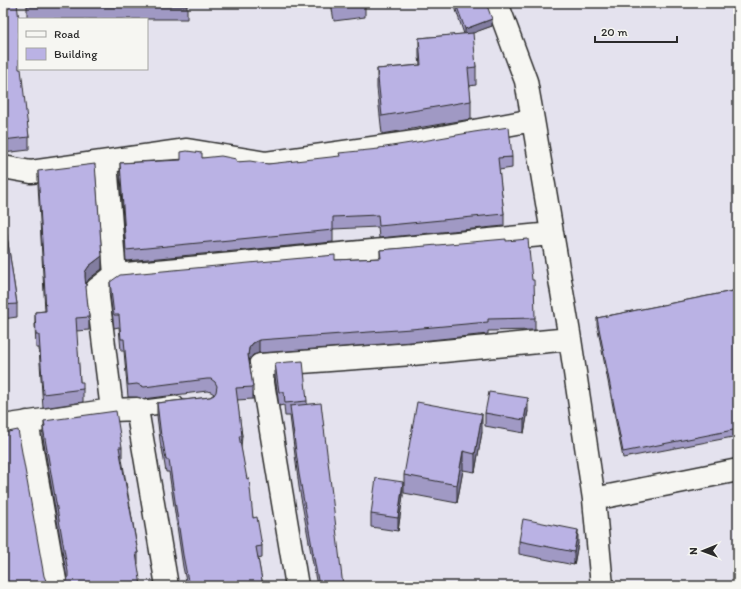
<svg xmlns="http://www.w3.org/2000/svg" width="741" height="589" viewBox="0 0 741 589" font-family="Itim,sans-serif">
<style>
.lines{fill:none;stroke-linecap:round;stroke-linejoin:round}
.service-casing{stroke:#2b2b2b;stroke-width:18}
.minor-casing{stroke:#2b2b2b;stroke-width:25}
.service{stroke:#f6f6f2;stroke-width:15}
.minor{stroke:#f6f6f2;stroke-width:22}
.wall{fill:#a099c4;stroke:#2b2b2b}
.shaded-wall{fill:#827da0;stroke:#2b2b2b}
.building{fill:#bab2e4;stroke:#2b2b2b}
</style>
<rect width="100%" height="100%" fill="#e4e2ee"/>
<filter id="ink" filterUnits="userSpaceOnUse"><feTurbulence type="fractalNoise" baseFrequency=".025" numOctaves="2"/><feDisplacementMap in="SourceGraphic" scale="8" xChannelSelector="R" yChannelSelector="G"/><feConvolveMatrix kernelMatrix="1 2 1 2 8 2 1 2 1" color-interpolation-filters="sRGB"/></filter>
<g filter="url(#ink)">
<g class="lines">
<!-- service casing -->
<g class="service-casing">
<path id="service" d="M137,409L176,404"/>
</g>
<!-- minor casing -->
<g class="minor-casing">
<path id="minor" d="M497,3L526,81L533,120L570,339L594,499L602,586
M106,162L115,275L97,289L112,410
M3,167L31,172L187,150L266,163L415,142L533,120
M115,275L552,234
M27,422L56,586
M3,426L112,410L137,409L167,586
M594,499L738,470
M297,586L260,365L412,354L570,339"/>
</g>
<!-- service -->
<use href="#service" class="service"/>
<!-- minor -->
<use href="#minor" class="minor"/>
</g>
<!-- wall -->
<path class="wall" d="M3,3L19,69L29,137V150L3,153Z
M27,3H187V19H27Z
M331,3H365V17L334,21Z
M456,4L492,26L471,33L476,67V85L469,86L471,101V119L382,134L377,88V69L420,65L419,57V38L464,34L456,10Z
M512,157V168L499,170L504,214V226L379,238L378,227L333,229V242L126,261L120,175V163L202,158L236,162L268,164Z
M38,171L102,269L89,279L85,284L89,317V330L76,331L80,382L83,389V402L43,408L39,348H36L35,325V312L45,311L38,184Z
M3,209L17,304V317L3,319Z
M506,241L535,318V330L488,331V334L411,342L259,353L253,355L249,360L253,387V399L237,400L242,436L241,448L253,518L262,546V558L258,559L263,586H187L183,567L169,472H166L162,448H161L157,416V403L210,397L214,394L211,392L207,391L144,399L137,397H128L124,351H121L119,327L114,328L110,295V282L335,260L380,258V250Z
M738,290V436L623,458L597,325V318Z
M275,363L307,401V404L343,586H317L299,487L290,416H285L284,405L279,406L275,376Z
M528,411L524,433L485,426V413Z
M44,421L122,447V459L138,553V564L64,584L67,579L43,438V427L44,426Z
M482,432L475,472L463,470L457,503L404,493V475Z
M403,495L398,531L371,527V514Z
M519,541L578,543L574,565L519,554Z"/>
<!-- shaded-wall -->
<path class="shaded-wall" d="M492,19V26L465,36V29Z
M102,256V269L89,279L85,285V272L89,266Z
M259,340V353L253,355L249,360L248,355L249,348L253,343Z
M528,398V411L524,433V420Z
M482,414V432L475,472V454Z
M463,451V470L457,503V485Z
M403,482V495L398,531V518Z
M578,530V543L574,565V552Z"/>
<!-- building -->
<path class="building" d="M3,3H17L19,21V69H21L29,137L3,140Z
M27,3H187V6H27Z
M333,3H365V4L334,8Z
M457,3H486L492,19L465,29L456,4Z
M473,33L476,67L468,68L471,101L382,116L377,69L421,65L419,38Z
M509,127L512,157L498,158L504,214L379,226L378,215L333,217V230L126,250L120,163L181,160V152L187,151L202,153V158L221,156L236,159V162L250,161L268,164L340,156L339,153L379,149V148L417,142L474,132Z
M95,164L102,256L89,266L85,272V277L89,317L76,318L80,382H83V389L43,394L39,335H36L35,312L46,311L38,171Z
M3,209L17,304L3,305Z
M506,239V241L528,239L532,280H534L535,318L488,319V322L411,329L259,340L253,343L249,348L248,355L253,387L236,388L242,436H239L247,479L249,478L253,518L257,517L262,546L256,547L263,586H189L183,555L169,460H166L162,436H161L157,403L210,397L214,395L216,392L217,386L215,382L211,379H207L144,387L137,384L128,385L124,339H121L119,315H114L110,282L120,275L335,255V260L381,258L380,250Z
M738,290V429L623,452L597,318Z
M303,361L307,401L285,403L284,392H279L275,363Z
M489,392L528,398L524,420L485,413Z
M417,402L482,414L475,454L463,451L457,485L404,475Z
M321,403L343,586H319L299,474L290,406Z
M116,411L122,447H119L138,553H136L141,586H60L64,584L68,578V572L43,427L45,426L44,421Z
M18,430L44,576L47,583L52,586H3V433Z
M376,478L403,482L398,518L371,514Z
M523,519L578,530L574,552L519,541Z"/>
</g>
<!-- margin -->
<rect width="741" height="589" fill="none" stroke="#f6f6f2" stroke-width="16"/>
<rect x="8" y="8" width="725" height="573" fill="none" stroke="#2b2b2b" stroke-width="1.5" filter="url(#ink)"/>
<!-- legend -->
<rect x="18" y="18" width="130" height="52" fill="#f6f6f2" stroke="#a5a5a2"/>
<rect x="26" y="31" width="20" height="6" fill="#f6f6f2" stroke="#a5a5a2"/>
<text x="54" y="38" font-size="12" fill="#2b2b2b">Road</text>
<rect x="26" y="48" width="20" height="12" fill="#bab2e4" stroke="#a5a5a2"/>
<text x="54" y="58" font-size="12" fill="#2b2b2b">Building</text>
<!-- north arrow -->
<g transform="translate(703 551) rotate(269)" stroke="#f6f6f2" stroke-width="3" paint-order="stroke">
<path d="M0-3L7 15L0 10L-7 15Z" fill="#2b2b2b"/>
<text y="-6" font-size="11" font-weight="bold" text-anchor="middle" fill="#2b2b2b">N</text>
</g>
<!-- scale -->
<path d="M595 36v6h82v-6" fill="none" stroke="#2b2b2b" stroke-width="2"/>
<text x="601" y="36" font-size="12" fill="#2b2b2b" stroke="#f6f6f2" stroke-width="3" paint-order="stroke">20 m</text>
</svg>
